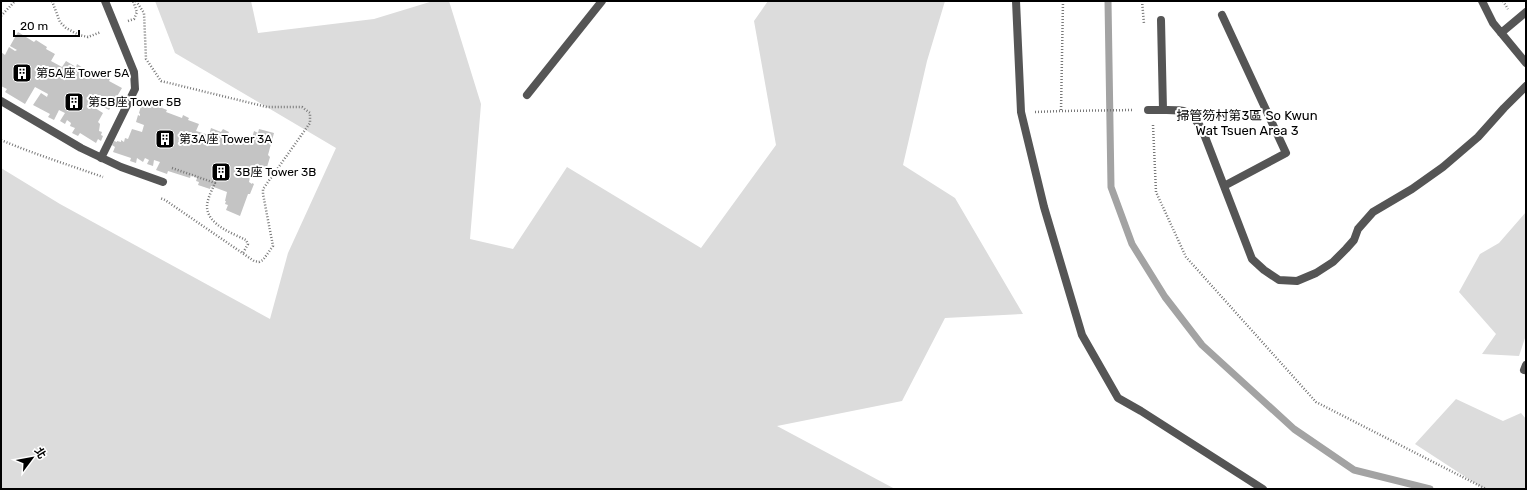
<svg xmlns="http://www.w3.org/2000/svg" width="1527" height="490" font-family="Rubik,'Noto Sans TC',sans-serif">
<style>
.green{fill:#dcdcdc}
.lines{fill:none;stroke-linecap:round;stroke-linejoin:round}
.stream{stroke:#a3a3a3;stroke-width:7}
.building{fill:#c4c4c4}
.path{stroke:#777;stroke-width:2.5;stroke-dasharray:1 2;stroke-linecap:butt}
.lane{stroke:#555;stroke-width:8}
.street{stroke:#555;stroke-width:8}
.labels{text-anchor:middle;stroke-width:4;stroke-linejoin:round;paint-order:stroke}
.poi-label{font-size:12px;fill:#000;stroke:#fff;text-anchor:start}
.neighbourhood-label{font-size:13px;fill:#000;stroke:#fff}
</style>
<rect width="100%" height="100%" fill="#fff"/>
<path class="green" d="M 155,1 L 251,1 L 258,33 L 374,19 L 433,1 L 449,1 L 481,104 L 470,239 L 513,249 L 567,167 L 701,248 L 776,145 L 754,21 L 768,1 L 945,1 L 927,61 L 903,165 L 955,198 L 1023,314 L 945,318 L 902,401 L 777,426 L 895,489 L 1,489 L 1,168 L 60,204 L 270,319 L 288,253 L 336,148 L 175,53 Z
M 1526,212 L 1526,335 L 1519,356 L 1482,354 L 1496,334 L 1459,292 L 1480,254 L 1499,243 Z
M 1456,399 L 1503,421 L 1521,413 L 1526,419 L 1526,489 L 1484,489 L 1415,444 Z"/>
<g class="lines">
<path class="stream" d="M 1108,1 L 1111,187 L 1132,244 L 1165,297 L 1202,345 L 1294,429 L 1354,470 L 1430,489"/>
</g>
<path class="building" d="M 18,32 L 34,42 L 36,40 L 47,47 L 46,49 L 55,54 L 51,61 L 62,67 L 66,61 L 76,67 L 77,64 L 83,68 L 82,70 L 96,79 L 97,76 L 101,79 L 105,75 L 110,79 L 109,81 L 122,88 L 109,110 L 98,104 L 95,108 L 103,113 L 98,122 L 100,124 L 99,131 L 102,132 L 101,135 L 103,136 L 101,141 L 98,139 L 96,143 L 80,133 L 78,136 L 72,133 L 75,128 L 70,126 L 71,123 L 67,120 L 65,124 L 60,121 L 65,113 L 59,110 L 54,120 L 48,117 L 50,114 L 33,105 L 41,93 L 47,97 L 48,94 L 35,87 L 25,104 L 5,92 L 7,89 L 1,86 L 1,52 L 5,55 L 9,47 L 15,51 L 17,50 L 10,46 Z
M 143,99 L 156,104 L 156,101 L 163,104 L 162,108 L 167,110 L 166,112 L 182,118 L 183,115 L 189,118 L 188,120 L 199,124 L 196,131 L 209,135 L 211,128 L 221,132 L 223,129 L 229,132 L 228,134 L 240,139 L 241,136 L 247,138 L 247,141 L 251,142 L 254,131 L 258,133 L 259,129 L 274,133 L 268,155 L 270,157 L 267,167 L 258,166 L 256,171 L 244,166 L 242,170 L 248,172 L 247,175 L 250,177 L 249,182 L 252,184 L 252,183 L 254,184 L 250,194 L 248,194 L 240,216 L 226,210 L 228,205 L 225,204 L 226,201 L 225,201 L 227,192 L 211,186 L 210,189 L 198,185 L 199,182 L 196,181 L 197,178 L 191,175 L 190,178 L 168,171 L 167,174 L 156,170 L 160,162 L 154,160 L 153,166 L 147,164 L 149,160 L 145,158 L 143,162 L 137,158 L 136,163 L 130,161 L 131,158 L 113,152 L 115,147 L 112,145 L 114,141 L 117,142 L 117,141 L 121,142 L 121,140 L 124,142 L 125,138 L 128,139 L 132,129 L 142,132 L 144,125 L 136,122 L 138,115 L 140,116 L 140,114 L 139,113 Z"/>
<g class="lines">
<path class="path" d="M 52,1 L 60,22 L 66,28 L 79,35 L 88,37 L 101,32
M 136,1 L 144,13 L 146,59 L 161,81 L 267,107 L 302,107 L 310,113 L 310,123 L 263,189 L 263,194 L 273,246 L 263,260 L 259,262 L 254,261 L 165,200 L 160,198
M 1063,1 L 1061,111 L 1134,110
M 1142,1 L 1144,24
M 1503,1 L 1508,9
M 1,16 L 15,1
M 128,21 L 134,19 L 137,12 L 133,1
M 1035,112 L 1061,111
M 1153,125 L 1156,192 L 1186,257 L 1316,402 L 1486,489
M 1,140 C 34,154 69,165 103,177
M 172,168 L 215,183 C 212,190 207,199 207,207 C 208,225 232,233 246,240 L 248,244 L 243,253"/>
<path class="lane" d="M 1,101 L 81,148 L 121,167 L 163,182
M 101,158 L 135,89 L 134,72 L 105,1"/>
<path class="street" d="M 1016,1 L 1021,112 L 1044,207 L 1082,335 L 1118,398 L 1141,411 L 1263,489
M 1482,1 L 1493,23 L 1526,63
M 1222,15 L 1286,153 L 1224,186
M 1161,20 L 1163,110 C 1186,110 1189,109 1202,129 L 1252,259 L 1264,270 L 1279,280 L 1297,281 L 1316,273 L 1333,262 L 1346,249 L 1354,240 L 1358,229 L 1373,212 L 1412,189 L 1443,167 L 1478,137 L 1504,108 L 1526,86
M 1501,33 L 1526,12
M 527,95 L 602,1
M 1148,110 L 1163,110
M 1524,370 L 1526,365"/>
</g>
<defs>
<g id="building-square" transform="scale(1)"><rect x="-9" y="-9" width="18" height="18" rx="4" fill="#000" stroke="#fff"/><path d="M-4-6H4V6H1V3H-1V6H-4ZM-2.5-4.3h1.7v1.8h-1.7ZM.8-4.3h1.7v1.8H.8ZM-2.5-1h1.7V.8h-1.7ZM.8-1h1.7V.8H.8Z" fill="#fff"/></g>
</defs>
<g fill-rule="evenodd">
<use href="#building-square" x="22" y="73"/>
<use href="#building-square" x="74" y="102"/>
<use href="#building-square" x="165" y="139"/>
<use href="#building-square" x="221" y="172"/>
</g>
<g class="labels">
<g class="poi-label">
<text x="36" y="77">第5A座 Tower 5A</text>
<text x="88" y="106">第5B座 Tower 5B</text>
<text x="179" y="143">第3A座 Tower 3A</text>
<text x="235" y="176">3B座 Tower 3B</text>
</g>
<g class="neighbourhood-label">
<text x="1247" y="120">掃管笏村第3區 So Kwun<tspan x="1247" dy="15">Wat Tsuen Area 3</tspan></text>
</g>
</g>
<rect width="1527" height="490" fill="none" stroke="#000000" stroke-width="4"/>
<g transform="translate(32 458) rotate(58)" stroke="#ffffff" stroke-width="3" paint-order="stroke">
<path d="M0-3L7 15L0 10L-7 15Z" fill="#000000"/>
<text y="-6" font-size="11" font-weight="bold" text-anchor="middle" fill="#000000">北</text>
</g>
<path d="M14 30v6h65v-6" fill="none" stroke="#000000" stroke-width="2"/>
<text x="20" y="30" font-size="12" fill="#000000" stroke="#ffffff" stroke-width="3" paint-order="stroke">20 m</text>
</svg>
